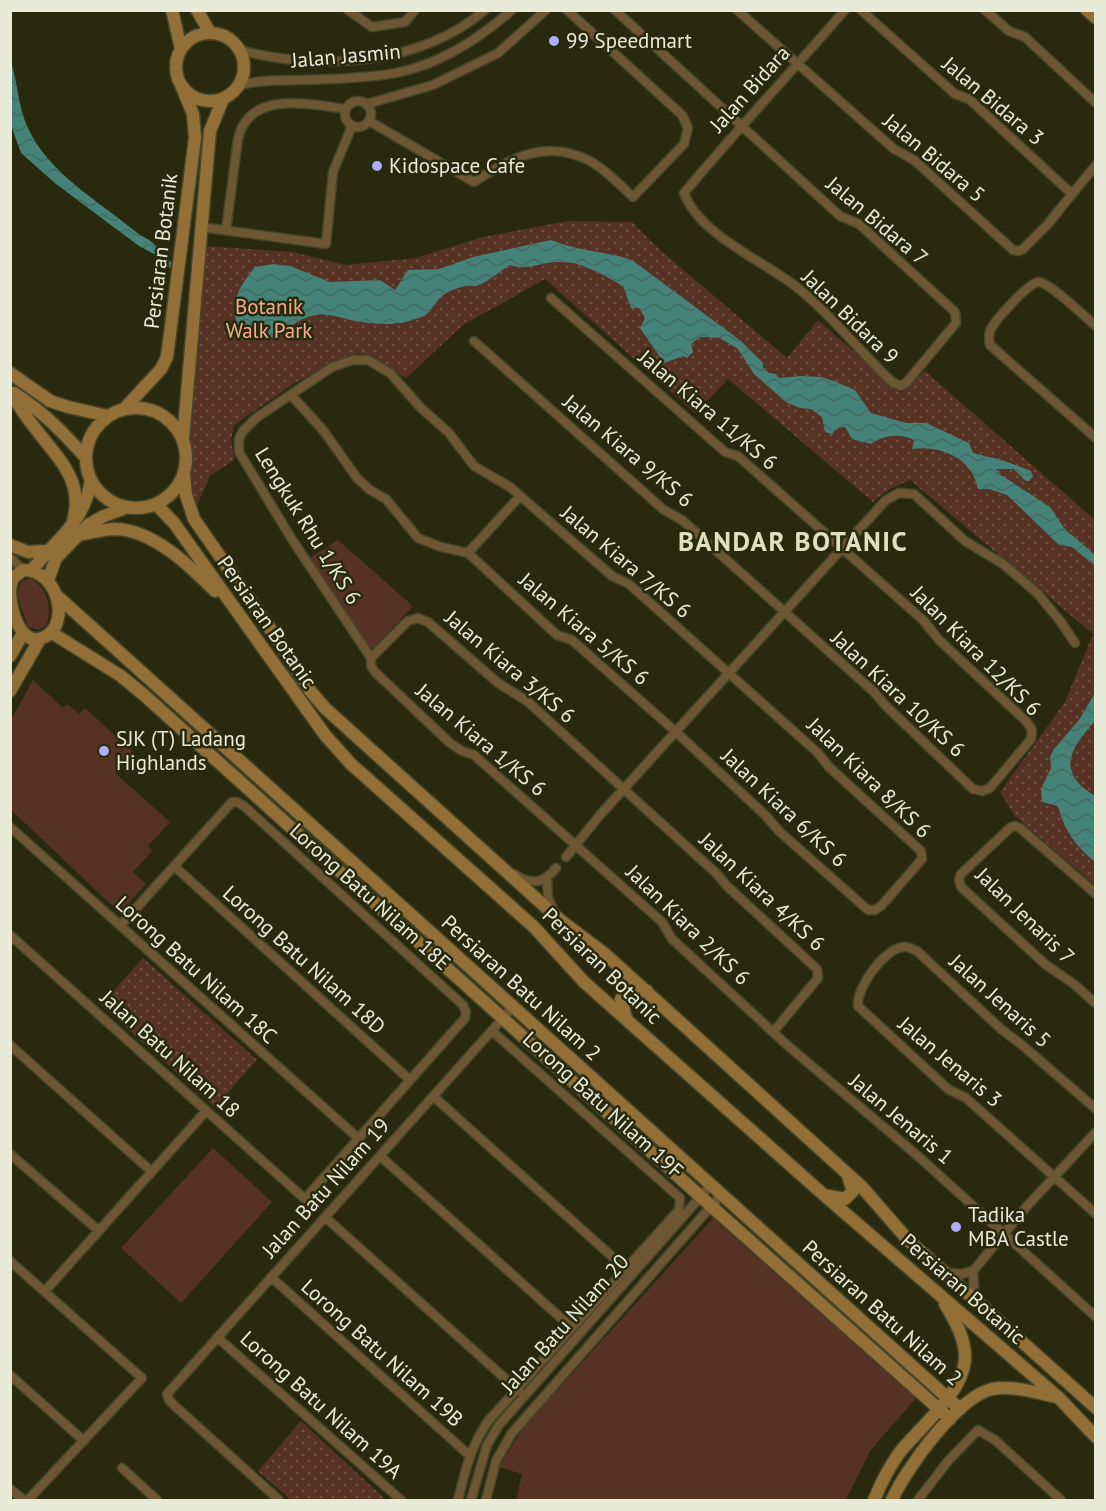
<svg xmlns="http://www.w3.org/2000/svg" width="1106" height="1511" font-family="'PT Sans',sans-serif">
<style>
.grass{fill:#563224}
.park{fill:url(#park-dots)}
.water{fill:url(#water-waves)}
.lines{fill:none;stroke-linecap:round;stroke-linejoin:round}
.street-casing{stroke:#44452a;stroke-width:11}
.secondary-casing{stroke:#44452a;stroke-width:15}
.street{stroke:#6c5634;stroke-width:8}
.secondary{stroke:#926f36;stroke-width:12}
.poi-dot{fill:#aeaefb;stroke:#292a0d;stroke-width:2}
.labels{text-anchor:middle;stroke-width:5;stroke-linejoin:round;paint-order:stroke}
.poi-label{font-size:21px;fill:#e9ebd9;stroke:#292a0d;text-anchor:start}
.street-label{font-size:21px;fill:#e9ebd9;stroke:#292a0d}
.park-label{font-size:21px;fill:#f6ac8e;stroke:#292a0d}
.district-label{font-size:27px;font-weight:bold;letter-spacing:1.5px;fill:#dfe2bf;stroke:#292a0d}
</style>
<defs>
<pattern id="park-dots" width="8" height="8" patternUnits="userSpaceOnUse" patternTransform="scale(1.5)"><rect width="8" height="8" fill="#563224"/><path d="M2 2h.1M6 6h.1" fill="none" stroke="#6e5043" stroke-width="1.8" stroke-linecap="round"/></pattern>
<pattern id="water-waves" width="16" height="10" patternUnits="userSpaceOnUse" patternTransform="scale(1.5)"><rect width="16" height="10" fill="#458378"/><path d="M0 5q4-4 8 0t8 0" fill="none" stroke="#456b62"/></pattern>
</defs>
<rect width="100%" height="100%" fill="#292a0d"/>
<path class="grass" d="M 338,540 L 413,606 L 374,648 L 366,647 L 310,558 Z
M 30,578 C 47,587 53,609 46,626 L 38,630 L 28,627 L 17,595 L 21,582 Z
M 33,680 L 63,708 L 67,704 L 79,714 L 85,708 L 133,752 L 115,773 L 170,822 L 148,846 L 152,851 L 133,872 L 146,884 L 120,913 L 11,810 L 11,720 Z
M 213,1148 L 272,1202 L 181,1303 L 121,1248 Z
M 713,1218 L 916,1398 L 870,1451 L 846,1500 L 516,1500 L 522,1474 L 499,1467 L 522,1429 Z"/>
<path class="park" d="M 568,221 L 632,222 L 660,250 L 787,358 L 818,320 L 901,393 L 925,371 L 1095,520 L 1095,885 L 1015,816 L 1000,792 L 1065,702 L 1093,634 L 910,480 L 888,490 L 873,502 L 728,379 L 695,413 L 545,279 L 463,325 L 406,378 L 360,353 L 296,382 L 234,425 L 231,439 L 234,460 L 210,476 L 195,510 L 186,474 L 204,246 L 292,252 L 346,265 L 416,258 L 483,237 Z
M 143,958 L 257,1060 L 215,1107 L 101,1005 Z
M 301,1421 L 386,1500 L 291,1500 L 258,1471 Z"/>
<path class="water" d="M 11,62 C 18,84 18,107 28,128 C 49,174 99,201 136,232 C 142,237 150,239 155,245 C 161,250 166,256 171,262 L 170,268 L 154,254 L 139,246 L 56,184 L 21,153 L 11,125 Z
M 551,240 C 577,251 605,251 632,260 L 741,341 L 763,363 L 763,368 L 769,373 L 776,374 L 779,378 L 801,376 L 821,377 L 834,381 L 855,390 L 871,413 L 906,423 L 926,423 L 969,443 L 973,453 L 1002,460 L 1031,471 L 1033,476 L 1029,481 L 1026,481 L 1013,469 L 996,469 L 1001,475 L 1050,507 L 1064,528 L 1095,555 L 1095,566 L 1072,547 L 1059,545 L 1007,495 L 989,489 L 978,489 C 972,458 941,445 912,449 L 914,440 C 900,433 884,435 871,444 L 852,439 L 845,427 L 837,428 L 832,434 L 825,432 L 822,417 L 811,409 L 800,408 L 786,402 L 754,374 L 738,349 L 720,338 L 700,337 L 691,344 L 693,352 L 687,358 L 683,356 L 664,363 L 640,328 L 645,318 L 639,308 L 631,308 L 623,286 C 605,276 583,262 561,262 C 542,261 529,271 510,265 C 500,271 489,281 479,285 C 476,287 470,285 466,286 C 459,287 446,292 441,297 C 433,305 431,314 419,318 C 398,326 377,325 356,321 C 342,319 331,313 316,315 C 292,317 269,353 247,335 C 240,329 237,325 235,316 C 232,296 244,281 255,267 L 274,264 L 290,266 L 330,282 L 380,280 L 395,290 L 408,270 L 439,269 L 473,257 Z
M 1095,693 L 1095,721 C 1070,749 1055,772 1095,796 L 1095,862 C 1075,845 1065,832 1058,806 L 1042,802 L 1041,789 L 1051,768 L 1050,757 L 1054,749 L 1079,720 Z"/>
<g class="lines">
<g class="street-casing">
<path id="street" d="M 348,10 L 372,27 L 405,22 L 415,10
M 615,10 L 840,216 L 859,224 L 955,312 L 956,323 L 906,383 L 901,386 L 892,382 C 859,351 830,313 794,285 C 761,260 699,234 684,193 C 736,131 792,71 845,10
M 737,10 L 894,149 L 914,160 L 1013,250 L 1019,251 L 1023,249 L 1048,224 L 1072,194 L 969,99 L 955,94 L 861,10
M 985,10 L 1009,31 L 1025,37 L 1096,103
M 239,50 C 320,71 419,66 485,10
M 239,85 C 269,78 300,81 331,79 C 353,78 378,77 400,72 C 442,63 480,38 512,10
M345 114a13 13 0 1 1 26 0a13 13 0 1 1-26 0Z
M 367,104 L 433,85 L 498,53 L 546,10
M 369,121 L 474,182 C 511,158 546,138 590,161 C 606,170 620,185 633,197 L 684,144 L 688,128 L 682,115 L 567,10
M 1072,194 L 1096,165
M 201,227 L 326,244 L 333,172 L 352,126
M 226,230 L 238,139 C 249,90 308,104 346,109
M 1096,326 C 1085,317 1050,283 1039,282 C 1030,281 994,321 990,331 C 989,336 989,341 990,345 L 1096,438
M 474,341 L 664,510 L 682,520 L 874,692 L 886,706 L 973,789 L 982,791 L 990,788 L 1031,739 L 1032,730 L 1027,722 L 939,640 L 924,621 L 738,456 L 725,452 L 551,298
M 291,395 L 323,430 L 357,478 L 370,490 L 386,499 L 418,538 L 441,547 L 468,553 L 557,635 L 572,640 L 676,732 L 765,815 L 780,832 L 868,910 L 875,910 L 882,905 L 922,859 L 921,851 L 829,767 L 818,753 L 629,584 L 612,576 L 510,487 L 474,466 L 449,433 L 420,407 L 390,373 L 368,360 L 353,360 L 332,367 L 256,418 L 243,431 L 239,439 L 239,452 L 293,541 L 371,658
M 468,553 L 520,496
M 10,557 L 23,570
M 371,658 L 371,666 L 375,672 L 450,743 L 462,751 L 474,755 L 662,922 L 672,939 L 787,1045 L 919,1157 L 1096,1317
M 371,658 L 408,621 L 418,618 L 428,622 L 498,683 L 527,701 L 717,874 L 727,886 L 817,969 L 818,978 L 774,1031
M 10,827 L 358,1138
M 566,857 L 600,815 L 886,500 L 899,493 L 914,494 L 965,541 L 1003,564 L 1037,593 L 1061,622 L 1075,643
M 174,866 L 410,1080
M 514,874 C 531,885 543,884 556,868
M 547,878 L 548,898 L 554,912
M 1096,894 L 1020,828 L 1015,826 L 1011,827 L 961,874 L 959,880 L 961,887 L 1046,965 L 1074,984 L 1096,1004
M 10,935 L 305,1199 L 465,1018 L 466,1012 L 463,1005 L 244,806 L 237,802 L 232,802 L 120,926
M 10,1045 L 151,1171
M 433,1096 L 626,1269
M 1096,1109 L 1022,1045 L 1001,1029 L 917,951 C 912,949 908,946 903,947 C 884,949 856,988 858,1006 L 948,1089 L 966,1098 L 1096,1214
M 10,1154 L 98,1230
M 380,1156 L 572,1328
M 325,1217 L 519,1391
M 10,1261 L 142,1378 L 28,1500
M 973,1271 L 975,1300
M 946,1273 L 961,1274 L 973,1271 L 1028,1205 L 1096,1132
M 271,1277 L 469,1455
M 45,1291 L 206,1111
M 217,1337 L 401,1500
M 10,1375 L 84,1441
M 122,1468 L 157,1500
M 10,1489 L 24,1500
M 279,1500 L 176,1407 L 169,1400 L 167,1394 L 513,1007
M 458,1500 C 465,1471 471,1445 489,1420 L 679,1210 L 680,1198 L 492,1031
M 471,1500 L 487,1445 L 499,1425 L 711,1185
M 486,1500 L 496,1461 L 512,1433 L 721,1195
M 918,1500 L 948,1461 L 978,1430 L 995,1440 L 1061,1500"/>
</g>
<g class="secondary-casing">
<path id="secondary" d="M 172,10 L 181,49
M 197,10 L 210,33
M 1087,10 L 1096,18
M176 67a34 34 0 1 1 68 0a34 34 0 1 1-68 0Z
M 10,373 L 50,401 L 68,407 L 108,416
M 10,393 C 19,405 26,417 35,428 C 60,461 87,483 71,528
M 14,393 C 44,413 62,431 86,458
M86 458a50 50 0 1 1 100 0a50 50 0 1 1-100 0Z
M 124,409 L 161,369 L 167,357 L 195,138 L 193,114 L 181,85
M 183,439 L 210,131 L 223,99
M 184,474 L 186,495 L 194,519 L 280,643 L 311,692 L 326,709 L 560,920 L 605,954 L 862,1187 L 908,1240 L 1096,1408
M 156,504 L 174,523 L 325,735 L 351,764 L 534,927 L 584,982 L 824,1195 L 1058,1397 L 1096,1437
M 78,535 C 91,533 103,529 116,529 C 153,530 190,566 215,591
M 10,545 L 28,552 L 46,551
M 23,570 C 60,569 73,631 39,639 C 17,644 4,593 13,579 C 15,576 20,573 23,570 Z
M 31,571 C 57,538 84,524 91,480
M 48,580 L 56,558 L 88,525 L 104,516 L 128,507
M 56,595 L 960,1409
M 52,633 L 121,676 L 144,695 L 711,1206 L 950,1419
M 10,656 L 23,633
M 10,691 L 40,639
M 626,1018 L 621,999 C 627,988 635,991 647,991
M 824,1195 L 845,1199 L 853,1191 L 848,1176
M 874,1500 C 881,1483 889,1467 900,1452 C 921,1426 962,1394 965,1360 C 966,1339 955,1321 945,1304
M 892,1500 C 906,1468 958,1397 992,1389 C 1013,1385 1037,1393 1057,1397"/>
</g>
<use href="#street" class="street"/>
<use href="#secondary" class="secondary"/>
</g>
<g class="poi-dot">
<circle cx="554" cy="41" r="6"/>
<circle cx="377" cy="166" r="6"/>
<circle cx="104" cy="751" r="6"/>
<circle cx="956" cy="1227" r="6"/>
</g>
<g class="labels">
<g class="poi-label">
<text x="566" y="48">99 Speedmart</text>
<text x="389" y="173">Kidospace Cafe</text>
<text x="116" y="746">SJK (T) Ladang<tspan x="116" dy="24">Highlands</tspan></text>
<text x="968" y="1222">Tadika<tspan x="968" dy="24">MBA Castle</tspan></text>
</g>
<g class="street-label">
<text transform="translate(346 56) rotate(-5)" y="7">Jalan Jasmin</text>
<text transform="translate(750 89) rotate(-48)" y="7">Jalan Bidara</text>
<text transform="translate(993 101) rotate(40)" y="7">Jalan Bidara 3</text>
<text transform="translate(934 158) rotate(40)" y="7">Jalan Bidara 5</text>
<text transform="translate(877 221) rotate(40)" y="7">Jalan Bidara 7</text>
<text transform="translate(161 251) rotate(-83)" y="7">Persiaran Botanik</text>
<text transform="translate(850 317) rotate(44)" y="7">Jalan Bidara 9</text>
<text transform="translate(708 410) rotate(40)" y="7">Jalan Kiara 11/KS 6</text>
<text transform="translate(628 451) rotate(40)" y="7">Jalan Kiara 9/KS 6</text>
<text transform="translate(308 526) rotate(58)" y="7">Lengkuk Rhu 1/KS 6</text>
<text transform="translate(626 562) rotate(40)" y="7">Jalan Kiara 7/KS 6</text>
<text transform="translate(267 622) rotate(55)" y="7">Persiaran Botanic</text>
<text transform="translate(584 629) rotate(40)" y="7">Jalan Kiara 5/KS 6</text>
<text transform="translate(976 651) rotate(45)" y="7">Jalan Kiara 12/KS 6</text>
<text transform="translate(510 667) rotate(40)" y="7">Jalan Kiara 3/KS 6</text>
<text transform="translate(898 694) rotate(43)" y="7">Jalan Kiara 10/KS 6</text>
<text transform="translate(481 740) rotate(40)" y="7">Jalan Kiara 1/KS 6</text>
<text transform="translate(869 778) rotate(44)" y="7">Jalan Kiara 8/KS 6</text>
<text transform="translate(784 808) rotate(43)" y="7">Jalan Kiara 6/KS 6</text>
<text transform="translate(762 892) rotate(43)" y="7">Jalan Kiara 4/KS 6</text>
<text transform="translate(370 897) rotate(42)" y="7">Lorong Batu Nilam 18E</text>
<text transform="translate(1025 916) rotate(44)" y="7">Jalan Jenaris 7</text>
<text transform="translate(688 925) rotate(44)" y="7">Jalan Kiara 2/KS 6</text>
<text transform="translate(304 960) rotate(42)" y="7">Lorong Batu Nilam 18D</text>
<text transform="translate(602 966) rotate(44)" y="7">Persiaran Botanic</text>
<text transform="translate(196 970) rotate(42)" y="7">Lorong Batu Nilam 18C</text>
<text transform="translate(521 988) rotate(42)" y="7">Persiaran Batu Nilam 2</text>
<text transform="translate(1000 1001) rotate(42)" y="7">Jalan Jenaris 5</text>
<text transform="translate(170 1054) rotate(42)" y="7">Jalan Batu Nilam 18</text>
<text transform="translate(950 1062) rotate(40)" y="7">Jalan Jenaris 3</text>
<text transform="translate(603 1105) rotate(42)" y="7">Lorong Batu Nilam 19F</text>
<text transform="translate(901 1119) rotate(40)" y="7">Jalan Jenaris 1</text>
<text transform="translate(326 1188) rotate(-48)" y="7">Jalan Batu Nilam 19</text>
<text transform="translate(963 1289) rotate(41)" y="7">Persiaran Botanic</text>
<text transform="translate(882 1313) rotate(42)" y="7">Persiaran Batu Nilam 2</text>
<text transform="translate(565 1324) rotate(-48)" y="7">Jalan Batu Nilam 20</text>
<text transform="translate(382 1353) rotate(42)" y="7">Lorong Batu Nilam 19B</text>
<text transform="translate(321 1405) rotate(42)" y="7">Lorong Batu Nilam 19A</text>
</g>
<g class="park-label">
<text x="269" y="314">Botanik<tspan x="269" dy="24">Walk Park</tspan></text>
</g>
<g class="district-label">
<text x="793" y="551">BANDAR BOTANIC</text>
</g>
</g>
<rect width="1106" height="1511" fill="none" stroke="#e9ebd9" stroke-width="24"/>
</svg>
